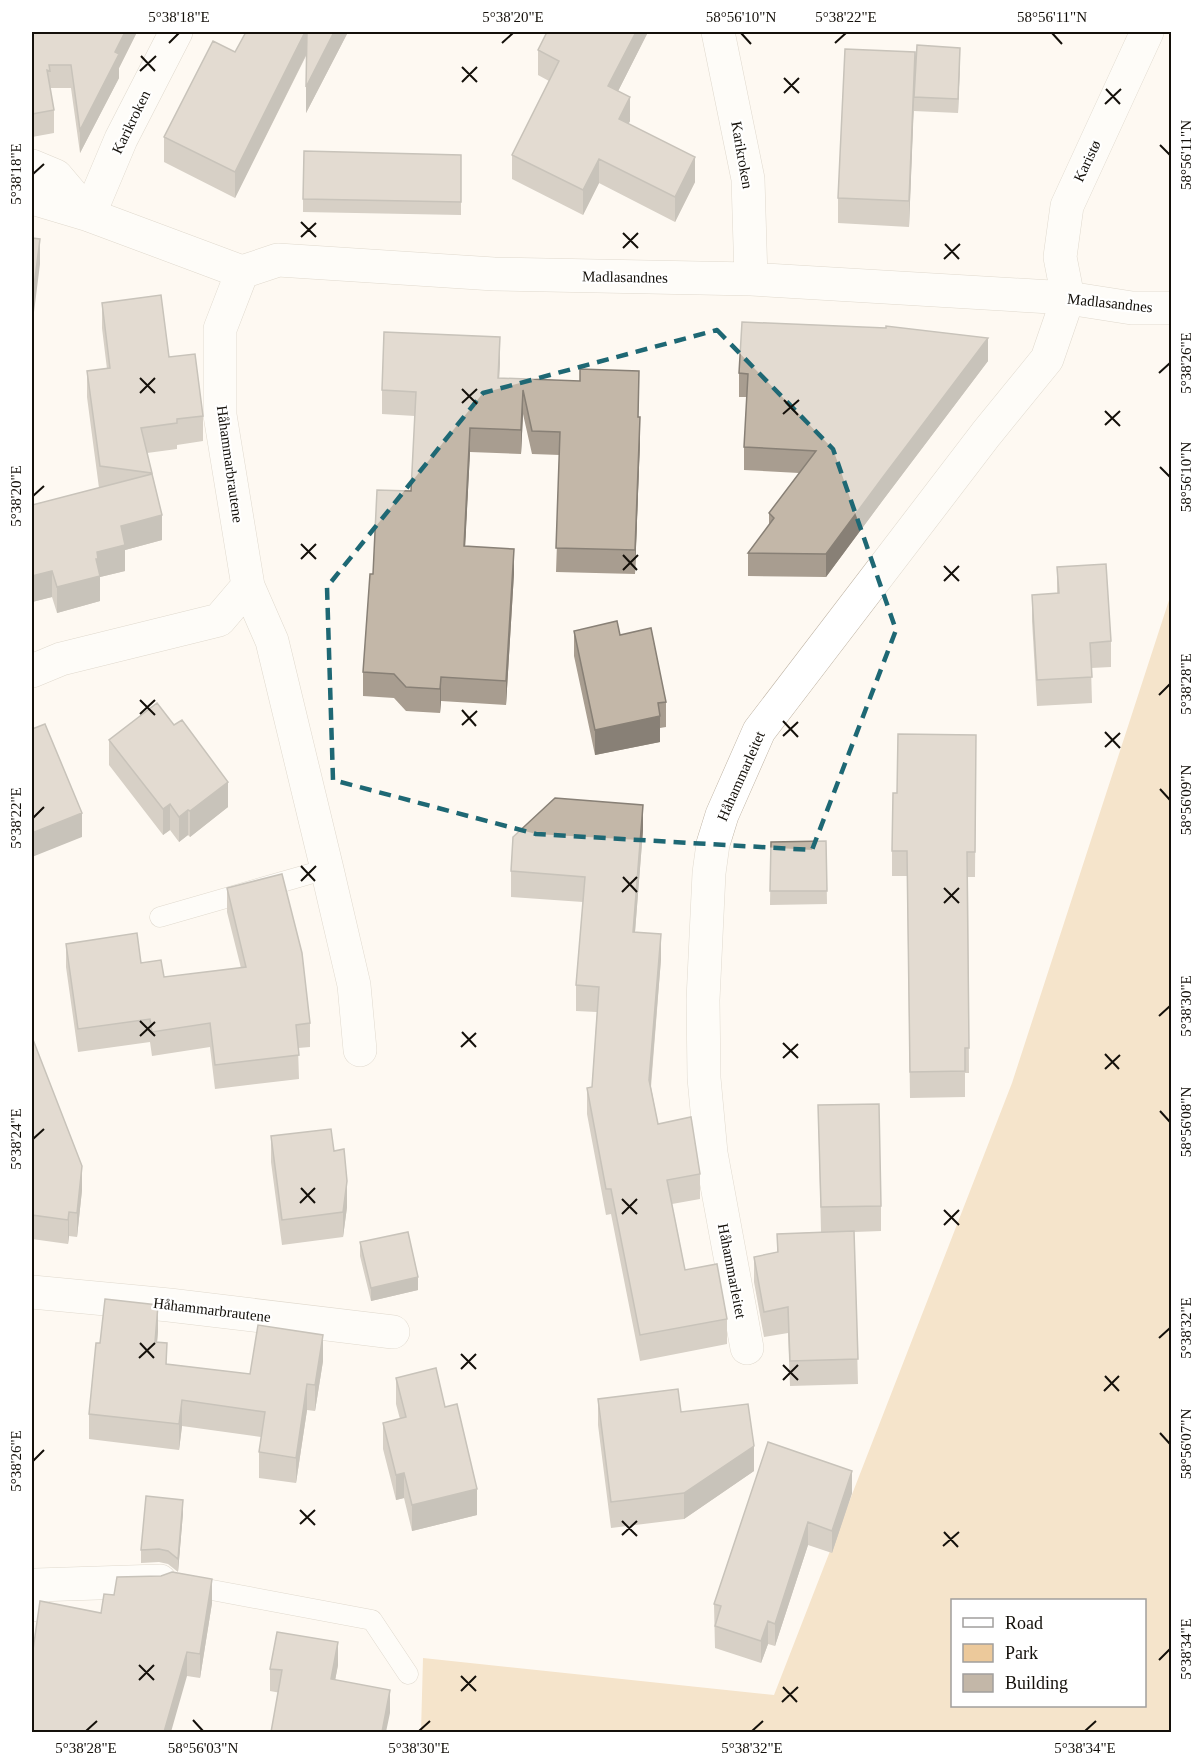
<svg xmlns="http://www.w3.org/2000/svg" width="1203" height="1764" font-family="Georgia,serif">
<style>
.green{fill:#ecc99b;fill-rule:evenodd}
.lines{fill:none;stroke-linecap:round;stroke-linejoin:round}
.lane-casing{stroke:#beb2a2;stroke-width:21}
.street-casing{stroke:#beb2a2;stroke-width:34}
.secondary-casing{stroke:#beb2a2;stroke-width:34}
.lane{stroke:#fff;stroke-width:20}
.street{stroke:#fff;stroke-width:33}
.secondary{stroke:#fff;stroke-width:33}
.wall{fill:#a89d90}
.shaded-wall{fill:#888076}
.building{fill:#c3b7a8;stroke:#888076;stroke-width:1.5}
.marked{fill:none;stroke:#1e6874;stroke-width:4.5;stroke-dasharray:12 8;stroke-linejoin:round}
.ticks{fill:none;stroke:#14100a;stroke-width:2}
.labels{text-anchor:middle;stroke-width:4.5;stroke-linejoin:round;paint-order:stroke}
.street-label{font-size:15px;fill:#14100a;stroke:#fff}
.neatline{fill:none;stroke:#14100a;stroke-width:2}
.ticks-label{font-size:15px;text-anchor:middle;fill:#14100a}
</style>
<rect width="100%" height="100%" fill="#fef9f2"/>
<path class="green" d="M 1171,594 L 1171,1732 L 421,1732 L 423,1658 L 774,1695 L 1012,1083 ZM 952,1600 L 1144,1600 L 1144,1706 L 952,1706 Z"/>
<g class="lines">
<g class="lane-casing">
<path id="lane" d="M 160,917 L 327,869
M 185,1585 L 372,1620 L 408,1674"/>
</g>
<g class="street-casing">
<path id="street" d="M 718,32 L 748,179 L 751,279
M 32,166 L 56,176 L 89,215 L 121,139 L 176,32
M 32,198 L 89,215 L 242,272 L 278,260 L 494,274 L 751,279 L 1068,298
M 242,272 L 220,329 L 220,415 L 248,586 L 272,641 L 327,869 L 354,985 L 360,1050
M 1068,298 L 1060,257 L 1067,206 L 1147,32
M 32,671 L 61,659 L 219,620 L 248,586
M 32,1292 L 169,1305 L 393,1332
M 747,1348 L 711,1153 L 704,1078 L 703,1000 L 709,873 L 713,844 L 722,815 L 759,731 L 986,434 L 1047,359 L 1068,298
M 32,1605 L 36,1585 L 160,1581"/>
</g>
<g class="secondary-casing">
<path id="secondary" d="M 1068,298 L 1132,308 L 1172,308"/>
</g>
<use href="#lane" class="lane"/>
<use href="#street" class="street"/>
<use href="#secondary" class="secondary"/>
</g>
<path class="wall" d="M 32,32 L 137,32 L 119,68 L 119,78 L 80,153 L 71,88 L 50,88 L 54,110 L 54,133 L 32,137 Z
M 348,32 L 306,113 L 307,54 L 235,198 L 164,162 L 164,137 L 235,52 Z
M 547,32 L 648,32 L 618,91 L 630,121 L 628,124 L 695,182 L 675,222 L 599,183 L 583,215 L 512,179 L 512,155 L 549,81 L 538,75 L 538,50 Z
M 960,61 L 958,113 L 914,111 L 914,98 L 909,227 L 838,223 L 838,198 L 915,78 Z
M 461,155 L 461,215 L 303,212 L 303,199 Z
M 102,303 L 169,357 L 203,416 L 203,441 L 177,445 L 177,449 L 147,453 L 162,515 L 162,540 L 125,550 L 125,571 L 100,577 L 100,601 L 57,613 L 52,597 L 32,602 L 32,505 L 99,488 L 87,397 L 87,371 L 107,369 L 102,328 Z
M 500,361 L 499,378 L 639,395 L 638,417 L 640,441 L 635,574 L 556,572 L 560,455 L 532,454 L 523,414 L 521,454 L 470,452 L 465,546 L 514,573 L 506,705 L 441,701 L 440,713 L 406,711 L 394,698 L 363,696 L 363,672 L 373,574 L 411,491 L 415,416 L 382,414 L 382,390 Z
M 988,361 L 883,500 L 826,577 L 748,576 L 748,553 L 769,525 L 769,513 L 799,473 L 744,470 L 744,447 L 747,397 L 739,397 L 739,373 Z
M 1057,567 L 1111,641 L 1111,667 L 1091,668 L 1092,703 L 1037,706 L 1032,621 L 1032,595 L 1057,594 Z
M 574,631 L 620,635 L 666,702 L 666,727 L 660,728 L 660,742 L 595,755 L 574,656 Z
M 976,735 L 975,877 L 968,877 L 969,1073 L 965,1073 L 965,1097 L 910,1098 L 907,876 L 892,876 L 892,851 L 897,793 Z
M 109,740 L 228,807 L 190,837 L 188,835 L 179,842 L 170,830 L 163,835 L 109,765 Z
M 643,830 L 635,932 L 661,959 L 651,1087 L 658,1124 L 700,1174 L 700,1199 L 672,1204 L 685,1270 L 727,1319 L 727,1344 L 640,1361 L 611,1214 L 606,1215 L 587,1114 L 587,1088 L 592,1087 L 597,1012 L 576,1011 L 576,985 L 583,902 L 511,897 L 511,871 Z
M 826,841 L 827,904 L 770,905 L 771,842 Z
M 227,888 L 310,1023 L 310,1047 L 298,1048 L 299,1079 L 215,1089 L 210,1047 L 152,1056 L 150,1042 L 78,1052 L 66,967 L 66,944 L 141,963 L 164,977 L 241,968 L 227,912 Z
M 32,1037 L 82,1190 L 77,1237 L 69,1236 L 68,1244 L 32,1239 Z
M 818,1105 L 881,1206 L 881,1231 L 854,1232 L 858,1384 L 790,1386 L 788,1333 L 764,1337 L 754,1282 L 754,1257 L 777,1252 L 777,1234 L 821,1232 Z
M 271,1136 L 334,1151 L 347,1207 L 343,1237 L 282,1245 L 271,1162 Z
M 360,1242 L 418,1290 L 371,1301 L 360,1256 Z
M 158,1331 L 157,1342 L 167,1364 L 250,1374 L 323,1361 L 315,1411 L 307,1410 L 296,1483 L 259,1478 L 259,1452 L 261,1437 L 182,1426 L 179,1450 L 89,1439 L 89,1414 L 100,1343 Z
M 396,1378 L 445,1407 L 477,1515 L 412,1531 L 404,1498 L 396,1500 L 383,1449 L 383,1423 L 400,1419 L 396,1404 Z
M 598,1399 L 681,1412 L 754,1471 L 684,1519 L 611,1528 L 598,1425 Z
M 768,1442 L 852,1493 L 832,1553 L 808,1545 L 775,1646 L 768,1644 L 761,1663 L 715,1648 L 714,1604 Z
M 183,1513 L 178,1572 L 168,1564 L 159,1562 L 141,1563 L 141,1550 Z
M 114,1595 L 212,1603 L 200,1678 L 187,1676 L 101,1613 Z
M 338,1665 L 335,1680 L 390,1713 L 270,1691 L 270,1669 Z"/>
<path class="shaded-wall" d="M 125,32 L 137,32 L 119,68 L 119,78 L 80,153 L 80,130 L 115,52 Z
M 305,32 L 307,32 L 307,53 L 235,198 L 235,172 Z
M 334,32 L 348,32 L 306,113 L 306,87 Z
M 636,32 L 648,32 L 608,111 L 608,86 Z
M 960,48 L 960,61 L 958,113 L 958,99 Z
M 915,52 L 915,78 L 909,227 L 909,201 Z
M 630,97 L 630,121 L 619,144 L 619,119 Z
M 695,157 L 695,182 L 675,222 L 675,197 Z
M 599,159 L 599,183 L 583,215 L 583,190 Z
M 40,239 L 40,264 L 32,328 L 32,302 Z
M 500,337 L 500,361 L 498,402 L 498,378 Z
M 988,338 L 988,361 L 883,500 L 826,577 L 826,554 L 883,477 Z
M 523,390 L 523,414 L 521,454 L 521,430 Z
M 640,417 L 640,441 L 635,574 L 635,550 Z
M 470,428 L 470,452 L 464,569 L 464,546 Z
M 162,515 L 162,540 L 125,550 L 125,571 L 100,577 L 100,601 L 57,613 L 57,587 L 96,559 L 97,552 L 121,526 Z
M 514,549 L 514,573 L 506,705 L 506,681 Z
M 52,571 L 52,597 L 32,602 L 32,576 Z
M 441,677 L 441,701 L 440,713 L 440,689 Z
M 660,716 L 660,742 L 595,755 L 595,730 Z
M 228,782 L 228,807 L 190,837 L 190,811 Z
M 170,804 L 170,830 L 163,835 L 163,809 Z
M 643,805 L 643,830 L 633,957 L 633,932 Z
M 188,810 L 188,835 L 179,842 L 179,817 Z
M 82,813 L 82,837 L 32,857 L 32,833 Z
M 661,934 L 661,959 L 649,1105 L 649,1080 Z
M 82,1166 L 82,1190 L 77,1237 L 77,1213 Z
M 347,1181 L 347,1207 L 343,1237 L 343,1212 Z
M 69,1212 L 69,1236 L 68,1244 L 68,1220 Z
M 418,1277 L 418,1290 L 371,1301 L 371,1288 Z
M 158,1305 L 158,1331 L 155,1367 L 155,1342 Z
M 323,1335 L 323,1361 L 315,1411 L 315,1385 Z
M 307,1384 L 307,1410 L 296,1483 L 296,1458 Z
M 182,1400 L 182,1426 L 179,1450 L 179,1424 Z
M 754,1446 L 754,1471 L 684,1519 L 684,1493 Z
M 852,1471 L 852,1493 L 832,1553 L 832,1531 Z
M 404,1473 L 404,1498 L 396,1500 L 396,1475 Z
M 477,1489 L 477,1515 L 412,1531 L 412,1505 Z
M 183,1500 L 183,1513 L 178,1572 L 178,1559 Z
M 808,1522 L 808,1545 L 775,1646 L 775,1624 Z
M 212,1579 L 212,1603 L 200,1678 L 200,1654 Z
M 768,1621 L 768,1644 L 761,1663 L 761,1641 Z
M 338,1642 L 338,1665 L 331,1702 L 331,1679 Z
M 187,1652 L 187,1676 L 171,1732 L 164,1732 Z
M 390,1690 L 390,1713 L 386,1732 L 382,1732 Z"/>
<path class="building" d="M 32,32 L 125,32 L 115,52 L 119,54 L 80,130 L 71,65 L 49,65 L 50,71 L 47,70 L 54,110 L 32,114 Z
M 246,32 L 305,32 L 235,172 L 164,137 L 213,41 L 235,52 Z
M 307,32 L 334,32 L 306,87 Z
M 547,32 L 636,32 L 608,86 L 630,97 L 619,119 L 695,157 L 675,197 L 599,159 L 583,190 L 512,155 L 559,61 L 538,50 Z
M 917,45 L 960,48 L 958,99 L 914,97 Z
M 845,49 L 915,52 L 909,201 L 838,198 Z
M 304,151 L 461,155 L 461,202 L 303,199 Z
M 32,238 L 40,239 L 32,302 Z
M 161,295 L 169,357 L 195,354 L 203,416 L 177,419 L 177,423 L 141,428 L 152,473 L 100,466 L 87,371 L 110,368 L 102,303 Z
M 742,322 L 886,328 L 886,326 L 988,338 L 883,477 L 826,554 L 748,553 L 774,518 L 769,513 L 816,451 L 744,447 L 748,374 L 739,373 Z
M 384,332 L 500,337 L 498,378 L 580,381 L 580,369 L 639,371 L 638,417 L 640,417 L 635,550 L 556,548 L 560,432 L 532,431 L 523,390 L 521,430 L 470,428 L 464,546 L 514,549 L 506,681 L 441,677 L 440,689 L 406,687 L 394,674 L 363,672 L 370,574 L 373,574 L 377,490 L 411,491 L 416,392 L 382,390 Z
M 152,474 L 162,515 L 121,526 L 125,545 L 97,552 L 98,559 L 96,559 L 100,576 L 57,587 L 52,571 L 32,576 L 32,505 Z
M 1106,564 L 1111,641 L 1090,643 L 1092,677 L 1037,680 L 1032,595 L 1059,593 L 1057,567 Z
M 617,621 L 620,635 L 651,628 L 666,702 L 658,703 L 660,716 L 595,730 L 574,631 Z
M 157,703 L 174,725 L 182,720 L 228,782 L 190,811 L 188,810 L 179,817 L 170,804 L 163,809 L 109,740 Z
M 45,724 L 82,813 L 32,833 L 32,729 Z
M 898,734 L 976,735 L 975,852 L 967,852 L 969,1048 L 965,1048 L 965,1071 L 910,1072 L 907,851 L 892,851 L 893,793 L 897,793 Z
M 555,798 L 643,805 L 633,932 L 661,934 L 649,1080 L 658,1124 L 691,1117 L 700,1174 L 667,1180 L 685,1270 L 717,1264 L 727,1319 L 640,1335 L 611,1189 L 606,1189 L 587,1088 L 592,1087 L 599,987 L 576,985 L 585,877 L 511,871 L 513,837 Z
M 826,841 L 827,891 L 770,891 L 771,842 Z
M 282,874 L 302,953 L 310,1023 L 296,1025 L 299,1055 L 215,1065 L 210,1023 L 152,1032 L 150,1019 L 78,1029 L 66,944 L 137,933 L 141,963 L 161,960 L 164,977 L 246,967 L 227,888 Z
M 32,1037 L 82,1166 L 77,1213 L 69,1212 L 68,1220 L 32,1215 Z
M 879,1104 L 881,1206 L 821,1207 L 818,1105 Z
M 331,1129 L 334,1151 L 344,1149 L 347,1181 L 343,1212 L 282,1220 L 271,1136 Z
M 854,1231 L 858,1359 L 790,1361 L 788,1307 L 764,1312 L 754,1257 L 778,1252 L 777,1234 Z
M 408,1232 L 418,1277 L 371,1288 L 360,1242 Z
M 105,1299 L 158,1305 L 155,1342 L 167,1343 L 166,1364 L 250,1374 L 258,1325 L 323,1335 L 315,1385 L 307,1384 L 296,1458 L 259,1452 L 265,1412 L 182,1400 L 179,1424 L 89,1414 L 96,1343 L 100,1343 Z
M 436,1368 L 445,1407 L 457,1404 L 477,1489 L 412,1505 L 404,1473 L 396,1475 L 383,1423 L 406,1417 L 396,1378 Z
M 678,1389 L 681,1412 L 748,1404 L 754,1446 L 684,1493 L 611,1502 L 598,1399 Z
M 768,1442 L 852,1471 L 832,1531 L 808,1522 L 775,1624 L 768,1621 L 761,1641 L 715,1626 L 721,1606 L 714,1604 Z
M 146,1496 L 183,1500 L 178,1559 L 168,1551 L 159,1549 L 141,1550 Z
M 172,1572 L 212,1579 L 200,1654 L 187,1652 L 164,1732 L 32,1732 L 32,1657 L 40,1601 L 101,1613 L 104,1594 L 114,1595 L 117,1577 L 161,1576 Z
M 277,1632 L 338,1642 L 331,1679 L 390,1690 L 382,1732 L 271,1732 L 282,1670 L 270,1669 Z"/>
<path d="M0 0H1203V1764H0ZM 717,330 L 833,449 L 896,630 L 812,850 L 536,834 L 333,780 L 327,587 L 483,393 Z" fill="#fef9f2" fill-opacity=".55" fill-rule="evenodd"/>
<path class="marked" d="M 717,330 L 833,449 L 896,630 L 812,850 L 536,834 L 333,780 L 327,587 L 483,393 Z"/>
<path class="ticks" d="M 741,33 L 751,44M 1052,33 L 1062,44M 169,43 L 179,33M 502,43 L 513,33M 835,43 L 846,33M 141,56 L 155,71M 462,67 L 477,82M 140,71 L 156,56M 784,78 L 799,93M 462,82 L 477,67M 1106,89 L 1120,104M 784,93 L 799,78M 1105,104 L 1121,89M 1160,145 L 1170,155M 33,174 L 44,164M 301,222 L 316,237M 623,233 L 638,248M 301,237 L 316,223M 945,244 L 959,259M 623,248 L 638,233M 944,259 L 960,244M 1159,373 L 1170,363M 140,378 L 155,393M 462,389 L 477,404M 140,393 L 155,378M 784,400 L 798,415M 462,403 L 477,389M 1105,411 L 1120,426M 783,414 L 799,400M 1105,425 L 1120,411M 1160,467 L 1170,477M 33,496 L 44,486M 301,544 L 316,559M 623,555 L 637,570M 301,559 L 316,544M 944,566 L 959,581M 623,570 L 638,555M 944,581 L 959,566M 1159,695 L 1170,684M 140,700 L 155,715M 462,710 L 476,726M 140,714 L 155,700M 783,721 L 798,737M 462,725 L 477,711M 1105,732 L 1120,748M 783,736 L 798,722M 1105,747 L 1120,733M 1160,789 L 1170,800M 33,818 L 44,807M 301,866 L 315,881M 623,877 L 637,892M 301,881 L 316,866M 944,888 L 959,903M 622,892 L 637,877M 944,903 L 959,888M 1159,1016 L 1170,1006M 140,1021 L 155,1036M 462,1032 L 476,1047M 140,1036 L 155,1022M 783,1043 L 798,1058M 461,1047 L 476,1033M 1105,1054 L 1119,1069M 783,1058 L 798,1044M 1105,1069 L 1120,1055M 1160,1111 L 1170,1122M 33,1139 L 44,1129M 301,1188 L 315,1203M 622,1199 L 637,1214M 300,1203 L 315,1188M 944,1210 L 959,1225M 622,1214 L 637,1199M 944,1225 L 959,1210M 1159,1338 L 1170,1328M 140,1343 L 154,1358M 461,1354 L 476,1369M 139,1358 L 155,1343M 783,1365 L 798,1380M 461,1369 L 476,1354M 1105,1376 L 1119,1391M 783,1380 L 798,1365M 1104,1391 L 1119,1376M 1160,1433 L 1170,1444M 33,1461 L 44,1450M 300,1510 L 315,1525M 622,1521 L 637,1536M 300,1524 L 315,1510M 944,1532 L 958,1547M 622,1535 L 637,1521M 943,1546 L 959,1532M 1159,1660 L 1170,1649M 139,1665 L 154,1680M 461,1676 L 476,1691M 139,1680 L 154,1665M 783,1687 L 797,1702M 461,1691 L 476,1676M 782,1702 L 798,1687M 193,1720 L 203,1731M 86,1731 L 97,1721M 419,1731 L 430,1721M 752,1731 L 763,1721M 1085,1731 L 1096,1721"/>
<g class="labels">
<g class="street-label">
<text transform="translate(131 122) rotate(-64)" y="5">Karikroken</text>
<text transform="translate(742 155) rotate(80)" y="5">Karikroken</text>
<text transform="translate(1087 161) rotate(-65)" y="5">Karistø</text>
<text transform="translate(625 277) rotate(1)" y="5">Madlasandnes</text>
<text transform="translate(1110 303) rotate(6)" y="5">Madlasandnes</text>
<text transform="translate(230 464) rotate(82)" y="5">Håhammarbrautene</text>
<text transform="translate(741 776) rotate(-66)" y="5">Håhammarleitet</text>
<text transform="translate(732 1271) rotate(79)" y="5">Håhammarleitet</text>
<text transform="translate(212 1310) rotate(7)" y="5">Håhammarbrautene</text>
</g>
</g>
<rect width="1203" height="1764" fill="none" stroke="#ffffff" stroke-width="66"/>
<rect x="951" y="1599" width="195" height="108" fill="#ffffff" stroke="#a19f9d" stroke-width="1.5"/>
<rect x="963" y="1618" width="30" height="9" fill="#ffffff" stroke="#a19f9d" stroke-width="1.5"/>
<text x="1005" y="1629" font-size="18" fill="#14100a">Road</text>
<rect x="963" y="1644" width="30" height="18" fill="#ecc99b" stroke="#a19f9d" stroke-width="1.5"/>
<text x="1005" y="1659" font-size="18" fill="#14100a">Park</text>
<rect x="963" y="1674" width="30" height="18" fill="#c3b7a8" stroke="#a19f9d" stroke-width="1.5"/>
<text x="1005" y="1689" font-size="18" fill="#14100a">Building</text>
<rect x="33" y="33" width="1137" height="1698" class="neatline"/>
<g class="ticks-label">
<text x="179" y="22">5°38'18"E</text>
<text x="513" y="22">5°38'20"E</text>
<text x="741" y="22">58°56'10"N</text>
<text x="846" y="22">5°38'22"E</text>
<text x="1052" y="22">58°56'11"N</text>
<text transform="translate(1186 155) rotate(-90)" y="5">58°56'11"N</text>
<text transform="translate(16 174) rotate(-90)" y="5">5°38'18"E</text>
<text transform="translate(1186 363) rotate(-90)" y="5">5°38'26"E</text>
<text transform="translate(1186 477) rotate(-90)" y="5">58°56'10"N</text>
<text transform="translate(16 496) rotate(-90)" y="5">5°38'20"E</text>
<text transform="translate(1186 684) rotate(-90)" y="5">5°38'28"E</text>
<text transform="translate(1186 800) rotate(-90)" y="5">58°56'09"N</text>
<text transform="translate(16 818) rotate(-90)" y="5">5°38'22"E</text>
<text transform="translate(1186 1006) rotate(-90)" y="5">5°38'30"E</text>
<text transform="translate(1186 1122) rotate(-90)" y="5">58°56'08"N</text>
<text transform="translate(16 1139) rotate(-90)" y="5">5°38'24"E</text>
<text transform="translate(1186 1328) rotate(-90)" y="5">5°38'32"E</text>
<text transform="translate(1186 1444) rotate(-90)" y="5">58°56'07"N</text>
<text transform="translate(16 1461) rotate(-90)" y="5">5°38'26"E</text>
<text transform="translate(1186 1649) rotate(-90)" y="5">5°38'34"E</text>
<text x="86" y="1753">5°38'28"E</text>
<text x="203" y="1753">58°56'03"N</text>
<text x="419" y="1753">5°38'30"E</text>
<text x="752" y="1753">5°38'32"E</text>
<text x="1085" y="1753">5°38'34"E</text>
</g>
</svg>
